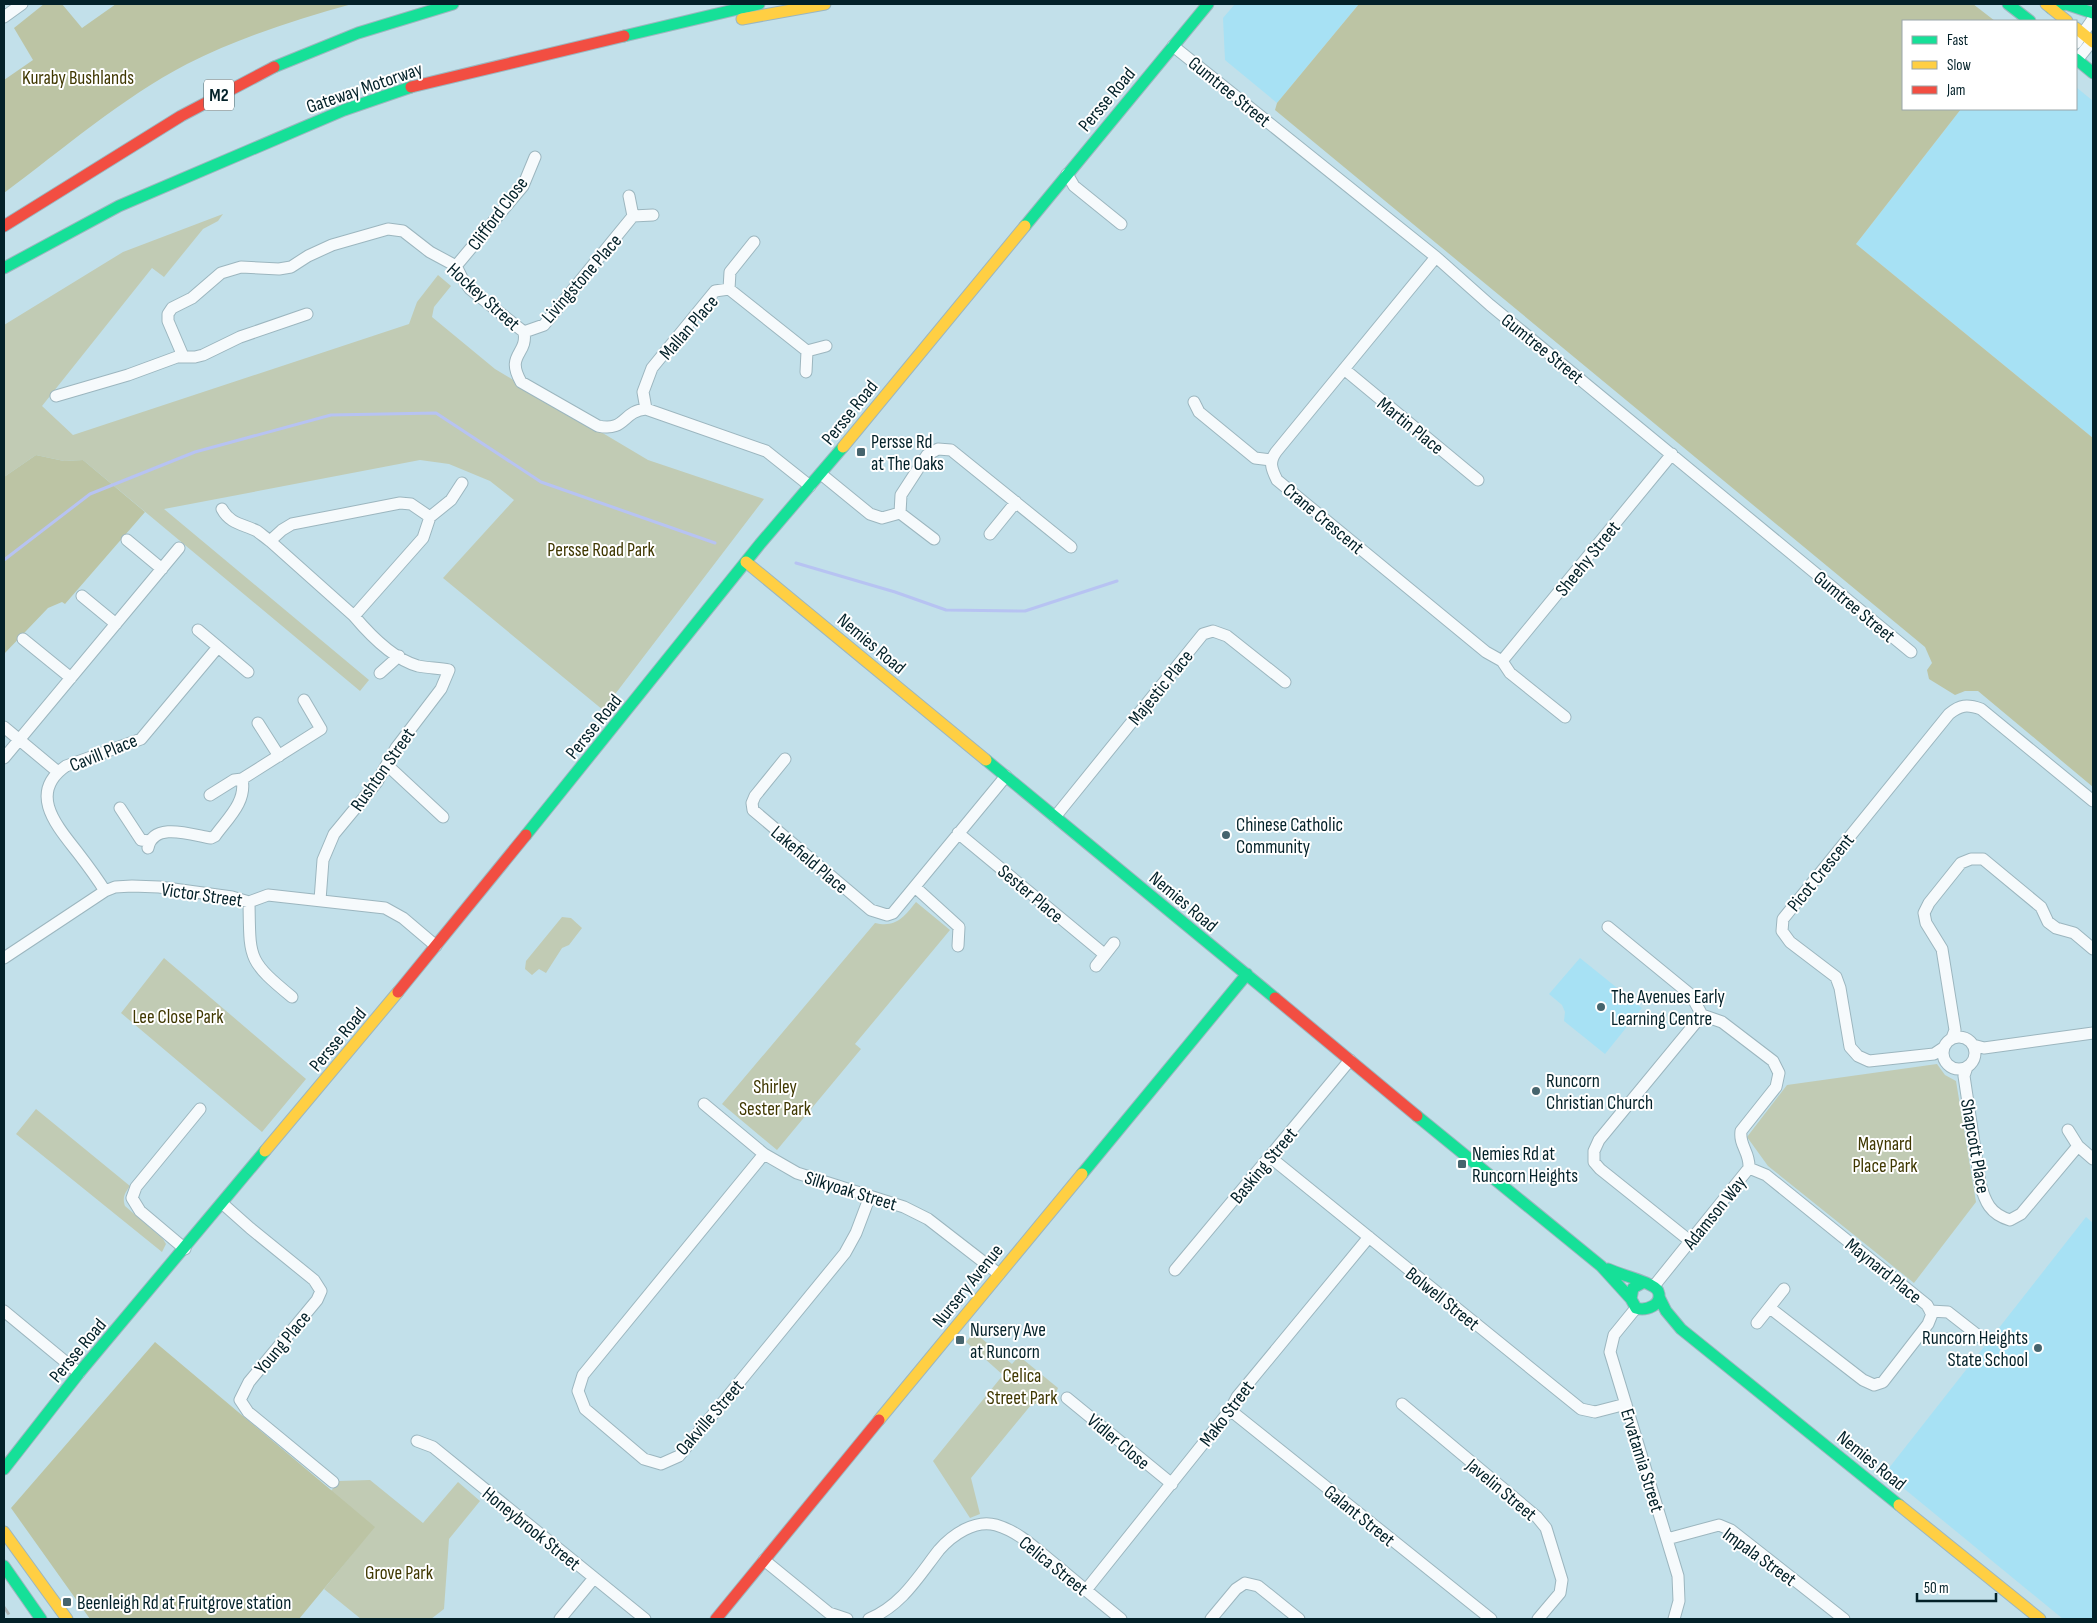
<svg xmlns="http://www.w3.org/2000/svg" width="2097" height="1623" font-family="'Sofia Sans Condensed',sans-serif">
<style>
.built{fill:#a7e1f4}
.green{fill:#c1cbb4}
.forest{fill:#bcc4a4}
.lines{fill:none;stroke-linecap:round;stroke-linejoin:round}
.stream{stroke:#b7c3f2;stroke-width:3}
.street-casing{stroke:#9cb6bf;stroke-width:13}
.fast-casing{stroke:#9cb6bf;stroke-width:13}
.slow-casing{stroke:#9cb6bf;stroke-width:13}
.jam-casing{stroke:#9cb6bf;stroke-width:13}
.street{stroke:#f6fafc;stroke-width:11}
.fast{stroke:#16e098;stroke-width:11}
.slow{stroke:#ffcf43;stroke-width:11}
.jam{stroke:#f24e42;stroke-width:11}
.rail{stroke:#b0b8ba;stroke-width:3;stroke-dasharray:9 9;stroke-linecap:butt}
.poi-dot{fill:#46646d;stroke:#fff;stroke-width:2}
.labels{text-anchor:middle;stroke-width:4;stroke-linejoin:round;paint-order:stroke}
.shield{fill:#fff;stroke:#4f6469;stroke-width:1}
.shield-label{font-size:18px;font-weight:bold;fill:#032129}
.park-label{font-size:19px;fill:#3f3700;stroke:#fff}
.street-label{font-size:19px;fill:#032129;stroke:#fff}
.poi-label{font-size:19px;fill:#032129;stroke:#fff;text-anchor:start}
</style>
<rect width="100%" height="100%" fill="#c2e0ea"/>
<path class="built" d="M 1235,4 L 1359,4 L 1277,103 L 1225,60 L 1223,18 Z
M 2076,87 L 2093,101 L 2093,438 L 1856,244 L 1961,109 L 2076,109 Z
M 1580,958 L 1642,1008 L 1605,1054 L 1564,1021 L 1565,1012 L 1562,1005 L 1549,994 Z
M 2086,1217 L 2093,1223 L 2093,1619 L 2063,1619 L 1885,1473 Z"/>
<path class="green" d="M 223,214 L 218,221 L 203,229 L 164,277 L 152,268 L 42,406 L 73,435 L 409,324 L 417,302 L 438,275 L 451,286 L 434,307 L 432,317 L 495,369 L 648,460 L 764,499 L 603,710 L 443,578 L 514,500 L 490,481 L 449,464 L 420,460 L 164,509 L 369,680 L 360,691 L 83,460 L 64,461 L 36,455 L 4,477 L 4,325 L 123,252 Z
M 916,902 L 950,930 L 855,1044 L 861,1049 L 777,1150 L 722,1104 L 875,923 C 896,928 904,917 916,902 Z
M 562,917 L 571,918 L 582,928 L 569,945 L 562,948 L 546,973 L 539,969 L 532,975 L 525,969 L 526,961 Z
M 164,958 L 306,1079 L 262,1132 L 121,1013 Z
M 1937,1064 L 1945,1075 L 1956,1081 L 1976,1202 L 1914,1283 L 1768,1166 L 1747,1137 L 1787,1085 Z
M 36,1109 L 130,1186 C 125,1193 122,1197 125,1206 L 163,1239 L 166,1244 L 162,1252 L 16,1134 Z
M 974,1332 L 1012,1364 L 1019,1356 L 1058,1388 L 1053,1400 L 1031,1405 L 971,1478 L 980,1514 L 970,1518 L 933,1461 L 1003,1375 L 966,1342 Z
M 370,1480 L 423,1523 L 458,1482 L 480,1501 L 449,1539 L 444,1609 L 431,1619 L 361,1619 L 324,1589 L 374,1527 L 331,1491 L 339,1481 Z"/>
<path class="forest" d="M 44,4 L 62,4 L 82,28 L 116,4 L 352,4 C 295,20 240,37 187,64 C 123,97 62,150 4,193 L 4,80 L 33,60 L 14,28 Z
M 1359,4 L 1973,4 L 1995,21 L 1903,21 L 1903,109 L 1961,109 L 1856,244 L 2093,438 L 2093,787 L 1978,691 L 1965,691 L 1955,695 L 1929,679 L 1927,670 L 1932,663 L 1925,647 L 1275,110 L 1277,103 Z
M 36,455 L 64,461 L 83,460 L 145,512 L 65,604 L 62,602 L 48,608 L 4,654 L 4,477 Z
M 155,1342 L 375,1527 L 299,1619 L 90,1619 L 11,1508 Z"/>
<g class="lines">
<path class="stream" d="M 4,560 L 90,494 L 195,452 L 331,415 L 436,413 L 541,482 L 715,543
M 796,563 L 895,592 L 946,610 L 1025,611 L 1117,581"/>
<g class="street-casing">
<path id="street" d="M 4,17 L 22,4
M 2076,43 L 2093,19
M 1173,46 L 1436,257 L 1490,305 L 1911,652
M 2077,60 L 2093,40
M 1067,174 L 1074,186 L 1121,224
M 629,196 L 633,216 L 653,215
M 1436,257 L 1276,452 C 1269,462 1271,468 1277,480 L 1486,652 L 1502,661 L 1510,673 L 1565,717
M 456,266 L 523,186 L 535,157
M 729,289 L 730,272 L 754,242
M 524,332 L 544,325 L 633,216
M 183,356 L 168,321 L 168,314 L 172,308 L 192,298 L 221,273 L 241,267 L 279,269 L 291,267 L 308,256 L 332,245 L 388,229 L 403,231 L 430,252 L 456,266 L 462,278 L 470,289 L 524,332 C 528,355 505,354 521,382 L 598,426 C 626,432 622,411 646,409 L 766,451 L 810,486
M 1344,369 L 1478,480
M 806,372 L 807,351 L 826,346
M 56,396 L 128,375 L 177,357 L 195,357 L 203,355 L 240,337 L 307,314
M 1194,402 L 1199,412 L 1255,458 L 1271,460
M 646,409 L 643,392 L 652,368 L 715,291 L 729,289 L 807,351
M 821,474 L 870,514 L 882,518 L 900,513
M 222,509 C 230,524 243,524 257,531 C 261,534 266,538 270,541
M 430,517 L 423,538 L 354,616 L 270,541 L 282,530 L 292,524 L 400,503 L 411,504 L 430,517 L 451,500 L 462,483
M 990,534 L 1016,502
M 934,539 L 900,513 L 901,495 L 927,455 L 938,449 L 951,450 L 1071,547
M 127,540 L 162,569
M 82,596 L 116,624
M 198,630 L 248,672
M 23,639 L 71,678
M 1502,661 L 1672,454
M 380,673 L 399,656
M 258,723 L 279,756
M 4,727 L 58,772
M 4,758 L 179,548
M 785,759 L 755,796 L 752,803 L 753,810 L 871,910 L 887,915 L 893,913 L 1006,776
M 387,765 L 443,817
M 210,795 L 234,780 L 242,779
M 120,808 L 141,840 L 149,841
M 1055,817 L 1203,634 L 1213,631 L 1227,636 L 1285,682
M 958,833 L 1104,954
M 148,848 C 153,821 192,835 211,838 L 215,836 C 227,819 247,802 242,779 L 321,729 L 304,700
M 915,887 L 959,927 L 958,946
M 105,891 C 97,878 88,866 78,853 C 57,826 27,793 66,766 L 141,739 L 218,647
M 320,900 L 323,860 L 334,834 L 377,782 L 396,748 L 441,689 L 449,670 C 439,668 428,668 418,666 C 393,659 370,635 354,616
M 249,902 C 250,959 247,960 292,997
M 1608,927 L 1691,995 L 1702,1015 L 1722,1022 L 1773,1061 L 1779,1073 L 1776,1087 L 1741,1131 C 1739,1146 1750,1152 1749,1168 L 1654,1286
M 4,958 L 105,891 L 115,887 L 132,886 L 159,887 L 232,897 L 249,902 L 268,895 L 385,908 L 403,918 L 436,946
M 1096,966 L 1114,943
M1943 1053a16 16 0 1 1 32 0a16 16 0 1 1-32 0Z
M 1952,1038 L 1955,1030 L 1942,949 L 1926,923 L 1924,913 L 1929,903 L 1961,863 L 1971,859 L 1983,859 L 2041,907 L 2048,922 L 2056,928 L 2074,933 L 2093,949
M 1973,1045 L 1984,1048 L 2093,1033
M 1943,1048 L 1934,1054 L 1869,1061 L 1858,1056 L 1850,1047 L 1840,988 L 1836,977 L 1790,942 L 1782,931 L 1783,919 L 1949,714 C 1960,705 1967,704 1981,709 L 2093,801
M 1967,1067 L 1964,1076 L 1980,1183 C 1985,1202 1990,1214 2010,1220 L 2021,1214 L 2078,1146
M 704,1104 L 764,1154 L 797,1173 L 904,1207 L 928,1219 L 999,1274
M 2068,1130 L 2078,1146 L 2093,1159
M 764,1154 L 583,1375 L 578,1391 L 585,1409 L 591,1414 L 644,1459 L 661,1464 L 679,1456 L 845,1253 L 856,1233 L 870,1196
M 1270,1157 L 1581,1409 L 1595,1412 L 1626,1404
M 1749,1168 L 1766,1175 L 1927,1305 L 1932,1314 L 1928,1324 L 1883,1382 L 1874,1385 L 1863,1380 L 1770,1308
M 223,1204 L 250,1228 L 314,1280 L 321,1291 L 317,1300 L 249,1382 L 240,1400 L 248,1412 L 333,1482
M 1690,1241 L 1600,1169 L 1594,1162 L 1594,1151 L 1599,1140 L 1702,1015
M 185,1249 L 140,1211 L 132,1198 L 136,1187 L 200,1109
M 1175,1270 L 1350,1060
M 1636,1308 L 1614,1335 L 1610,1352 L 1678,1576 L 1679,1601 L 1674,1619
M 4,1311 L 79,1373
M 1930,1311 L 1948,1312 L 1980,1337
M 1757,1323 L 1784,1289
M 1067,1398 L 1172,1484
M 1402,1404 L 1537,1517 L 1546,1528 L 1562,1580 L 1560,1593 L 1538,1619
M 1230,1410 L 1491,1619
M 417,1441 L 433,1447 L 645,1619
M 1667,1539 L 1719,1525 L 1731,1530 L 1844,1619
M 764,1560 L 829,1613 L 847,1619
M 1086,1590 L 1230,1410 L 1237,1397 L 1369,1237
M 560,1619 L 594,1578
M 869,1619 C 902,1605 918,1577 939,1550 C 952,1535 975,1519 996,1525 C 1020,1532 1037,1550 1056,1565 C 1077,1583 1099,1601 1121,1619
M 1211,1619 L 1236,1589 L 1245,1583 L 1258,1586 L 1299,1619"/>
</g>
<g class="fast-casing">
<path id="fast" d="M 2008,4 L 2030,21
M 2051,8 L 2066,4 L 2093,13
M 624,36 L 759,4
M 2076,59 L 2093,73
M 274,67 L 358,33 L 453,4
M 1025,226 L 1208,4
M 4,268 L 119,206 L 344,110 L 411,87
M 986,760 L 1275,998
M 526,835 L 760,544 L 843,447
M 1417,1116 L 1601,1266 L 1631,1299
M 1082,1174 L 1247,974
M 1608,1269 C 1620,1275 1653,1282 1658,1291 C 1664,1305 1646,1311 1636,1308 L 1631,1299 L 1633,1288 L 1644,1282
M 1659,1297 L 1666,1311 L 1681,1329 L 1899,1505
M 4,1469 L 79,1373 L 265,1151
M 4,1566 L 41,1619"/>
</g>
<g class="slow-casing">
<path id="slow" d="M 2046,4 L 2067,21
M 742,19 L 825,4
M 2076,28 L 2093,42
M 843,447 L 1025,226
M 746,562 L 986,760
M 265,1151 L 398,992
M 879,1420 L 1082,1174
M 1899,1505 L 2040,1619
M 4,1532 L 67,1619"/>
</g>
<g class="jam-casing">
<path id="jam" d="M 411,87 L 624,36
M 4,226 L 181,116 L 274,67
M 398,992 L 526,835
M 1275,998 L 1417,1116
M 716,1619 L 879,1420"/>
</g>
<use href="#street" class="street"/>
<use href="#fast" class="fast"/>
<use href="#slow" class="slow"/>
<use href="#jam" class="jam"/>
<path class="rail" d="M 4,1607 L 12,1619"/>
</g>
<g class="poi-dot">
<rect x="856" y="447" width="10" height="10" rx="2.5"/>
<circle cx="1226" cy="835" r="5"/>
<circle cx="1601" cy="1007" r="5"/>
<circle cx="1536" cy="1091" r="5"/>
<rect x="1457" y="1159" width="10" height="10" rx="2.5"/>
<rect x="955" y="1335" width="10" height="10" rx="2.5"/>
<circle cx="2038" cy="1348" r="5"/>
<rect x="62" y="1597" width="10" height="10" rx="2.5"/>
</g>
<g class="labels">
<rect class="shield" x="204" y="79.5" width="30" height="31" rx="4"/>
<g class="shield-label">
<text x="219" y="101">M2</text>
</g>
<g class="park-label">
<text x="78" y="84">Kuraby Bushlands</text>
<text x="601" y="556">Persse Road Park</text>
<text x="178" y="1023">Lee Close Park</text>
<text x="775" y="1093">Shirley<tspan x="775" dy="22">Sester Park</tspan></text>
<text x="1885" y="1150">Maynard<tspan x="1885" dy="22">Place Park</tspan></text>
<text x="1022" y="1382">Celica<tspan x="1022" dy="22">Street Park</tspan></text>
<text x="399" y="1579">Grove Park</text>
</g>
<g class="street-label">
<text transform="translate(364 87) rotate(-19)" y="7">Gateway Motorway</text>
<text transform="translate(1230 91) rotate(39)" y="7">Gumtree Street</text>
<text transform="translate(1106 99) rotate(-50)" y="7">Persse Road</text>
<text transform="translate(497 213) rotate(-53)" y="7">Clifford Close</text>
<text transform="translate(581 278) rotate(-49)" y="7">Livingstone Place</text>
<text transform="translate(484 296) rotate(42)" y="7">Hockey Street</text>
<text transform="translate(688 327) rotate(-49)" y="7">Mallan Place</text>
<text transform="translate(1543 348) rotate(39)" y="7">Gumtree Street</text>
<text transform="translate(849 412) rotate(-51)" y="7">Persse Road</text>
<text transform="translate(1411 425) rotate(39)" y="7">Martin Place</text>
<text transform="translate(1324 518) rotate(40)" y="7">Crane Crescent</text>
<text transform="translate(1587 558) rotate(-51)" y="7">Sheehy Street</text>
<text transform="translate(1855 606) rotate(40)" y="7">Gumtree Street</text>
<text transform="translate(872 643) rotate(40)" y="7">Nemies Road</text>
<text transform="translate(1160 687) rotate(-51)" y="7">Majestic Place</text>
<text transform="translate(593 726) rotate(-51)" y="7">Persse Road</text>
<text transform="translate(103 752) rotate(-22)" y="7">Cavill Place</text>
<text transform="translate(382 769) rotate(-55)" y="7">Rushton Street</text>
<text transform="translate(810 859) rotate(40)" y="7">Lakefield Place</text>
<text transform="translate(1820 872) rotate(-51)" y="7">Picot Crescent</text>
<text transform="translate(1031 893) rotate(40)" y="7">Sester Place</text>
<text transform="translate(202 894) rotate(8)" y="7">Victor Street</text>
<text transform="translate(1184 901) rotate(40)" y="7">Nemies Road</text>
<text transform="translate(337 1039) rotate(-50)" y="7">Persse Road</text>
<text transform="translate(1976 1146) rotate(80)" y="7">Shapcott Place</text>
<text transform="translate(1263 1165) rotate(-50)" y="7">Basking Street</text>
<text transform="translate(851 1190) rotate(17)" y="7">Silkyoak Street</text>
<text transform="translate(1714 1212) rotate(-51)" y="7">Adamson Way</text>
<text transform="translate(1884 1270) rotate(39)" y="7">Maynard Place</text>
<text transform="translate(967 1285) rotate(-51)" y="7">Nursery Avenue</text>
<text transform="translate(1443 1298) rotate(39)" y="7">Bolwell Street</text>
<text transform="translate(282 1342) rotate(-50)" y="7">Young Place</text>
<text transform="translate(77 1350) rotate(-50)" y="7">Persse Road</text>
<text transform="translate(1226 1413) rotate(-53)" y="7">Mako Street</text>
<text transform="translate(709 1417) rotate(-49)" y="7">Oakville Street</text>
<text transform="translate(1119 1441) rotate(40)" y="7">Vidler Close</text>
<text transform="translate(1643 1460) rotate(73)" y="7">Ervatamia Street</text>
<text transform="translate(1872 1460) rotate(39)" y="7">Nemies Road</text>
<text transform="translate(1502 1489) rotate(40)" y="7">Javelin Street</text>
<text transform="translate(1360 1515) rotate(39)" y="7">Galant Street</text>
<text transform="translate(532 1528) rotate(39)" y="7">Honeybrook Street</text>
<text transform="translate(1760 1556) rotate(36)" y="7">Impala Street</text>
<text transform="translate(1054 1565) rotate(39)" y="7">Celica Street</text>
</g>
<g class="poi-label">
<text x="871" y="448">Persse Rd<tspan x="871" dy="22">at The Oaks</tspan></text>
<text x="1236" y="831">Chinese Catholic<tspan x="1236" dy="22">Community</tspan></text>
<text x="1611" y="1003">The Avenues Early<tspan x="1611" dy="22">Learning Centre</tspan></text>
<text x="1546" y="1087">Runcorn<tspan x="1546" dy="22">Christian Church</tspan></text>
<text x="1472" y="1160">Nemies Rd at<tspan x="1472" dy="22">Runcorn Heights</tspan></text>
<text x="970" y="1336">Nursery Ave<tspan x="970" dy="22">at Runcorn</tspan></text>
<text x="2028" y="1344" text-anchor="end">Runcorn Heights<tspan x="2028" dy="22">State School</tspan></text>
<text x="77" y="1609">Beenleigh Rd at Fruitgrove station</text>
</g>
</g>
<rect width="2097" height="1623" fill="none" stroke="#032129" stroke-width="10"/>
<rect x="1902" y="20" width="175" height="90" fill="#ffffff" stroke="#9aa6a9"/>
<rect x="1912" y="36" width="25" height="8" fill="#16e098" stroke="#9aa6a9"/>
<text x="1947" y="45" font-size="15" fill="#032129">Fast</text>
<rect x="1912" y="61" width="25" height="8" fill="#ffcf43" stroke="#9aa6a9"/>
<text x="1947" y="70" font-size="15" fill="#032129">Slow</text>
<rect x="1912" y="86" width="25" height="8" fill="#f24e42" stroke="#9aa6a9"/>
<text x="1947" y="95" font-size="15" fill="#032129">Jam</text>
<path d="M1917 1593v8h79v-8" fill="none" stroke="#032129" stroke-width="2.5"/>
<text x="1924" y="1593" font-size="15" fill="#032129" stroke="#ffffff" stroke-width="4" paint-order="stroke">50 m</text>
</svg>
